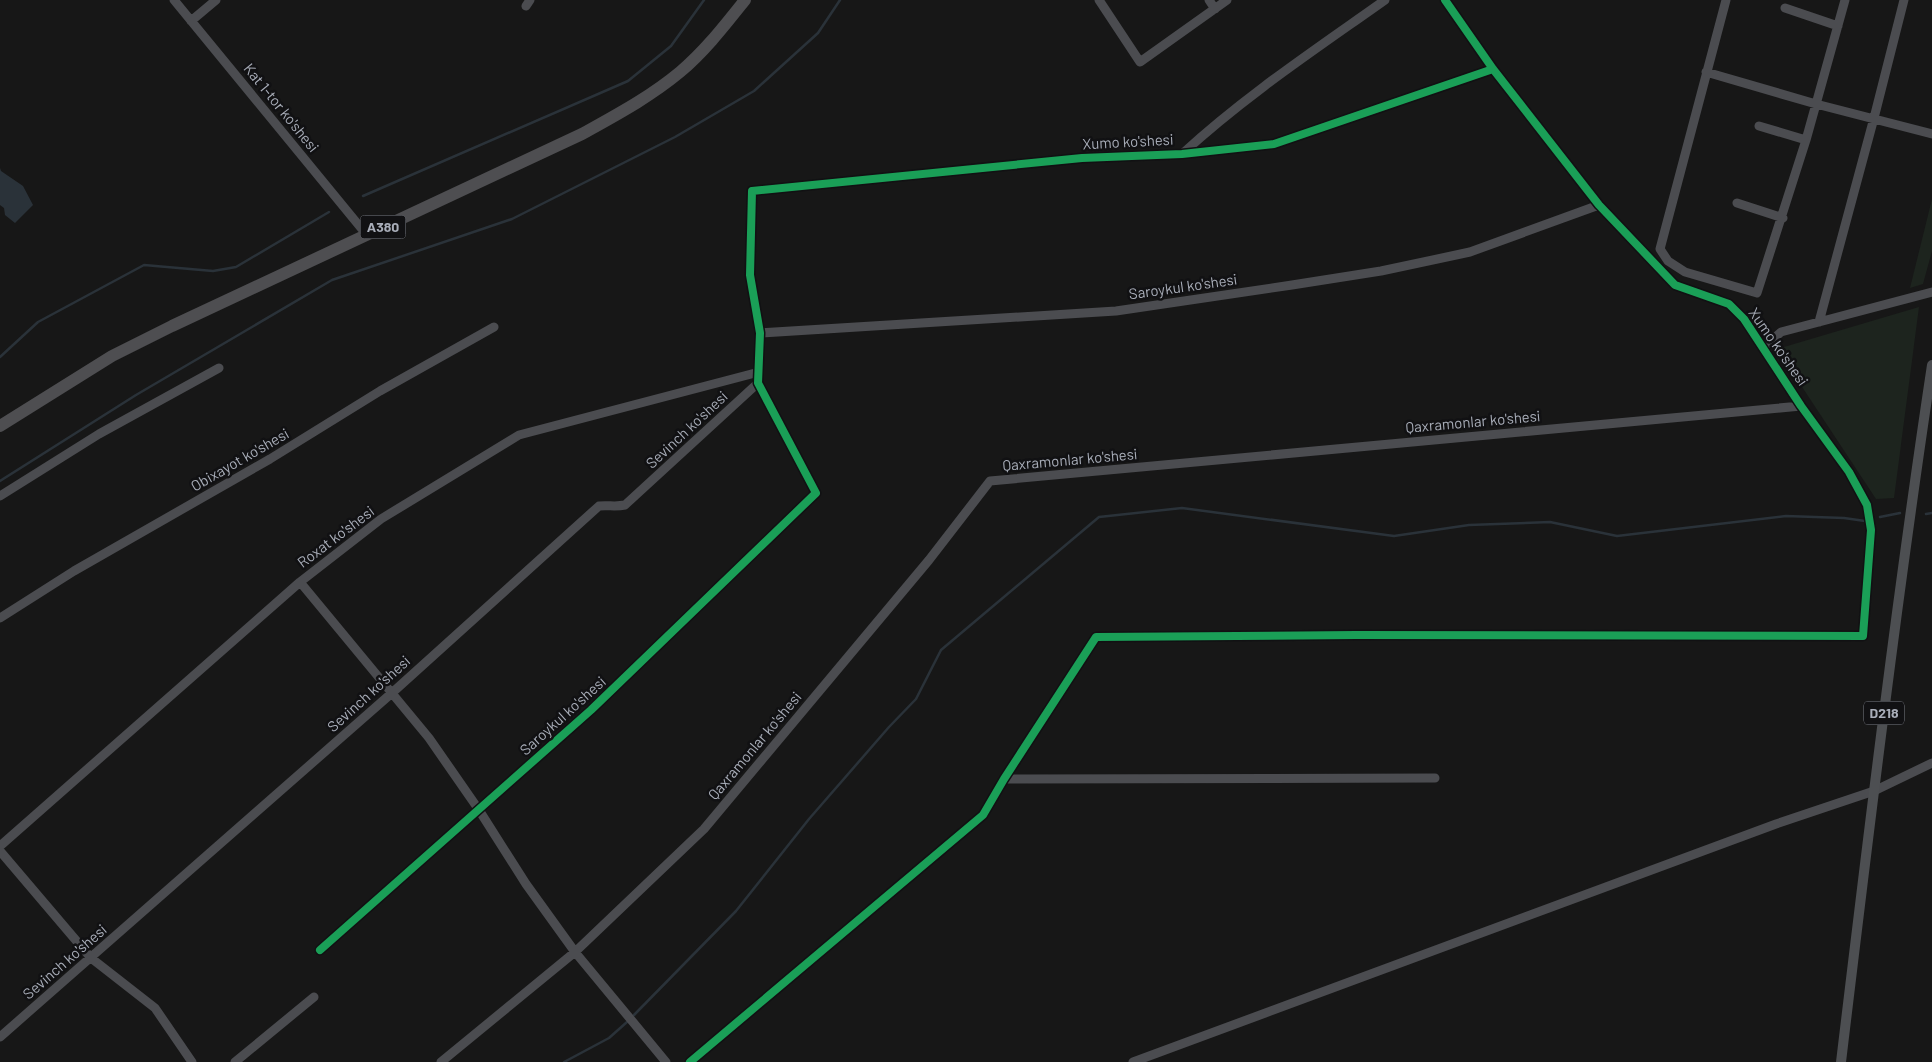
<svg xmlns="http://www.w3.org/2000/svg" width="1932" height="1062" font-family="Barlow,sans-serif">
<style>
.green{fill:#1d241e}
.water{fill:#2a3239}
.lines{fill:none;stroke-linecap:round;stroke-linejoin:round}
.stream{stroke:#2a3239;stroke-width:2.5}
.minor{stroke:#4b4c50;stroke-width:9}
.major{stroke:#4d4f52;stroke-width:10}
.highway{stroke:#4e4e51;stroke-width:12}
.cycleway-casing{stroke:#111113;stroke-width:11}
.cycleway{stroke:#1a9f57;stroke-width:8}
.labels{text-anchor:middle;stroke-width:5;stroke-linejoin:round;paint-order:stroke}
.shield{fill:#111113;stroke:#7b7e86;stroke-width:1}
.shield-label{font-size:14px;font-weight:bold;fill:#a8adb8}
.street-label{font-size:15px;fill:#a8adb8;stroke:#111113}
</style>
<rect width="100%" height="100%" fill="#171717"/>
<path class="green" d="M 1932,199 L 1932,251 L 1923,284 L 1910,288 Z
M 1919,307 L 1894,498 L 1876,499 L 1777,349 Z"/>
<path class="water" d="M 0,168 L 1,171 L 23,186 L 33,205 L 15,223 L 5,215 L 4,208 L 0,205 Z"/>
<g class="lines">
<path class="stream" d="M 363,196 L 628,81 L 671,46 L 704,0
M 0,357 L 38,322 L 144,265 L 213,271 L 236,267 L 329,212
M 0,481 L 136,395 L 332,280 L 512,219 L 675,137 L 754,91 L 818,33 L 840,0
M 1926,514 L 1932,513
M 1880,517 L 1900,513
M 634,1015 L 736,911 L 809,819 L 889,727 L 916,699 L 941,650 L 1099,517 L 1182,508 L 1394,536 L 1469,525 L 1550,522 L 1617,536 L 1786,516 L 1844,518 L 1865,521
M 564,1062 L 609,1038 L 627,1022"/>
<path class="minor" d="M 174,0 L 366,234
M 1099,0 L 1140,62 L 1227,0
M 1209,0 L 1215,9
M 1726,0 L 1660,249 L 1668,261 L 1685,272 L 1757,293 L 1806,140 L 1845,0
M 526,6 L 530,0
M 1785,8 L 1838,26
M 191,21 L 216,0
M 1706,72 L 1816,104 L 1932,134
M 1759,126 L 1806,140
M 1182,154 C 1245,96 1316,49 1385,0
M 1737,203 L 1783,218
M 1819,322 L 1874,118 L 1904,0
M 760,333 L 1116,311 L 1292,285 L 1381,271 L 1470,252 L 1599,205
M 1764,347 L 1781,332 L 1932,292
M 0,496 L 99,434 L 219,368
M 300,582 L 429,738 L 479,810 L 526,884 L 575,952 L 666,1062
M 0,618 L 74,571 L 270,459 L 380,391 L 494,327
M 1004,779 L 1435,778
M 0,846 L 300,582 L 381,519 L 519,435 L 759,372
M 0,851 L 91,958 L 155,1008 L 192,1062
M 320,950 L 591,710 L 816,493 L 758,383 L 760,333 L 750,275 L 752,191 L 1082,158 L 1182,154 L 1274,144 L 1493,69
M 0,1037 L 393,692 L 599,506 C 608,505 616,507 625,505 L 758,383
M 235,1062 L 314,997
M 441,1062 L 575,952 L 704,829 L 929,560 L 990,481 L 1801,406
M 690,1062 L 983,815 L 1004,779 L 1096,637 L 1356,635 L 1863,636 L 1871,530 L 1867,505 L 1849,472 L 1801,406 L 1744,319 L 1729,304 L 1675,285 L 1599,205 L 1493,69 L 1445,0
M 1133,1062 L 1776,824 L 1874,791 L 1932,763"/>
<path class="major" d="M 1841,1062 C 1869,829 1897,597 1932,365"/>
<path class="highway" d="M 0,426 L 112,356 L 172,326 L 582,134 C 616,115 650,97 680,72 C 705,51 725,25 745,0"/>
<g class="cycleway-casing">
<path id="cycleway" d="M 320,950 L 591,710 L 816,493 L 758,383 L 760,333 L 750,275 L 752,191 L 1082,158 L 1182,154 L 1274,144 L 1493,69
M 690,1062 L 983,815 L 1004,779 L 1096,637 L 1356,635 L 1863,636 L 1871,530 L 1867,505 L 1849,472 L 1801,406 L 1744,319 L 1729,304 L 1675,285 L 1599,205 L 1493,69 L 1445,0"/>
</g>
<use href="#cycleway" class="cycleway"/>
</g>
<g class="labels">
<g class="shield">
<rect x="360.5" y="215.5" width="45" height="23" rx="4"/>
<rect x="1864" y="701.5" width="40" height="23" rx="4"/>
</g>
<g class="shield-label">
<text x="383" y="232">A380</text>
<text x="1884" y="718">D218</text>
</g>
<g class="street-label">
<text transform="translate(281 108) rotate(51)" y="5">Kat 1-tor ko'shesi</text>
<text transform="translate(1128 142) rotate(-3)" y="5">Xumo ko'shesi</text>
<text transform="translate(1183 287) rotate(-8)" y="5">Saroykul ko'shesi</text>
<text transform="translate(1778 347) rotate(55)" y="5">Xumo ko'shesi</text>
<text transform="translate(1473 422) rotate(-5)" y="5">Qaxramonlar ko'shesi</text>
<text transform="translate(687 430) rotate(-43)" y="5">Sevinch ko'shesi</text>
<text transform="translate(240 460) rotate(-30)" y="5">Obixayot ko'shesi</text>
<text transform="translate(1070 460) rotate(-5)" y="5">Qaxramonlar ko'shesi</text>
<text transform="translate(336 537) rotate(-37)" y="5">Roxat ko'shesi</text>
<text transform="translate(369 694) rotate(-42)" y="5">Sevinch ko'shesi</text>
<text transform="translate(563 716) rotate(-42)" y="5">Saroykul ko'shesi</text>
<text transform="translate(755 746) rotate(-50)" y="5">Qaxramonlar ko'shesi</text>
<text transform="translate(65 962) rotate(-41)" y="5">Sevinch ko'shesi</text>
</g>
</g>
</svg>
